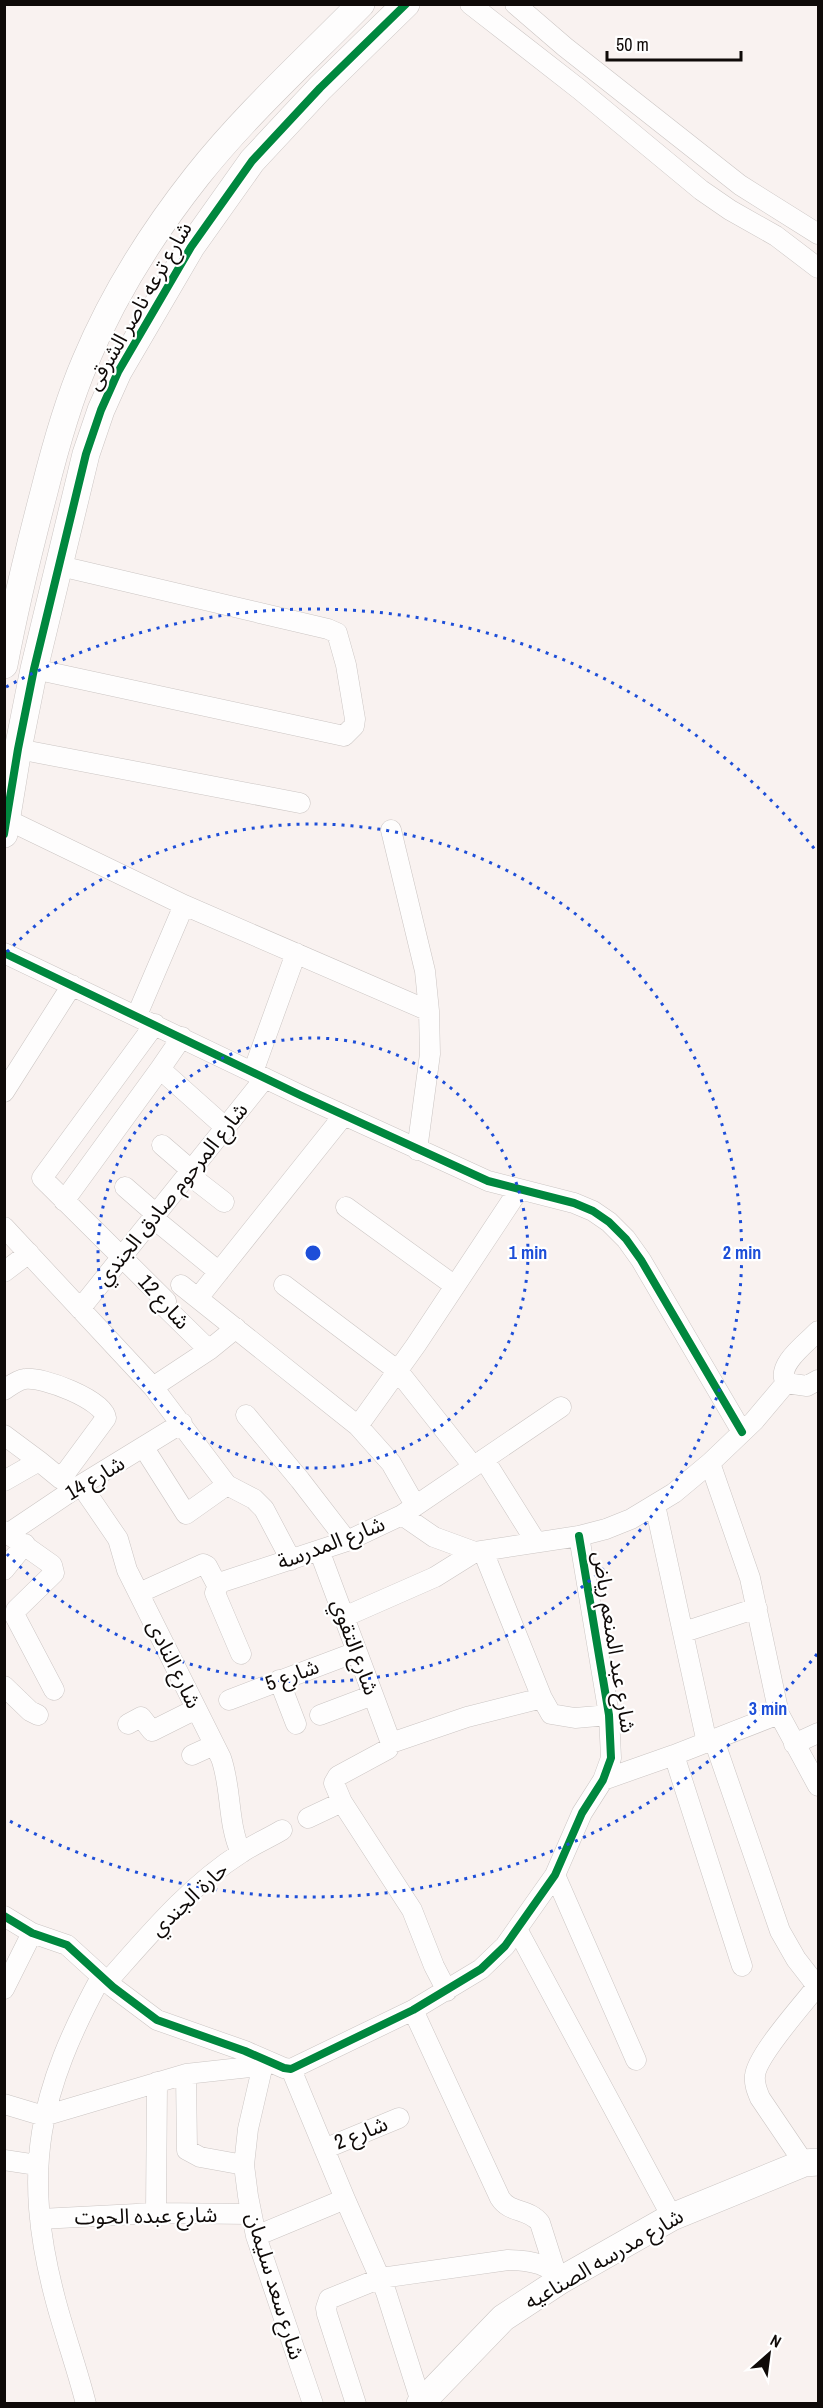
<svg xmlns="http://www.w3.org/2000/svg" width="823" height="2408" font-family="'Archivo Narrow','Noto Sans Arabic',sans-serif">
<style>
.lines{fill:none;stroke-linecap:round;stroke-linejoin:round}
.street-casing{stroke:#cbc5c3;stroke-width:21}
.secondary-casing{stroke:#cbc5c3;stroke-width:28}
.street{stroke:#fefdfd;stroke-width:20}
.secondary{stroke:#fefdfd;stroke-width:27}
.cycleway-casing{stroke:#fff;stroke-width:11}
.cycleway{stroke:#00873e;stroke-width:8}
.ring{fill:none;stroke:#1d4ed8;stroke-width:3;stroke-dasharray:3 6}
.labels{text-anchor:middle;stroke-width:4.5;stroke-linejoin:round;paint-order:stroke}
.street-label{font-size:21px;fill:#0f0a08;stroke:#fff}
.centre{fill:#1d4ed8;stroke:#fff;stroke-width:3}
.ring-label{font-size:18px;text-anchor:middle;font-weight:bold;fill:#1d4ed8;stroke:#fff;stroke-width:4.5;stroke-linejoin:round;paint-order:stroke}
</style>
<rect width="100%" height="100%" fill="#f9f2f0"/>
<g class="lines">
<g class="street-casing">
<path id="street" d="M 470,4 L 579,89 L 701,190 L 730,210 L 776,236 L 818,268
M 515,4 L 565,47 L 740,185 L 818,234
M 34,669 L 344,736 L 354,726 L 355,719 L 346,665 L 337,633 L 328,629 L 60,566
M 18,749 L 300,803
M 8,820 L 184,905 L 429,1011
M 391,830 L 425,971 L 429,1011 L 430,1054 L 417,1150
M 4,953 L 300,1095 L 488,1181 L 574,1203 L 593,1211 L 609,1222 L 626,1239 L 641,1260 L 742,1432
M 137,1015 L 184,905
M 155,1024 L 42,1178 L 166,1301 L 164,1306 L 209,1350
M 182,1037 L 160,1069 L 225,1127
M 253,1072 L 296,953
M 4,1092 L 72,985
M 162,1145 L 191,1170
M 188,1174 L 224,1202
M 125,1187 L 156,1214
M 64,1201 L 160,1069
M 346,1207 L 455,1286
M 153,1218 L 219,1272
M 4,1227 L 153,1387 L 209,1350 L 236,1328
M 4,1272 L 29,1253
M 181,1285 L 358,1426 L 391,1463 L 415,1505
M 284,1285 L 398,1371 L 473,1466
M 198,1298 L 344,1115
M 80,1309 L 265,1078
M 786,1383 L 807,1386 L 818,1380
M 153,1387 L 227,1485 L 254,1499 L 264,1509 L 291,1560
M 4,1390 C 10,1386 17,1380 25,1379 C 42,1376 104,1400 106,1418 L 61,1479 L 39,1461 L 4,1481
M 246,1415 L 300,1480 L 347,1541
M 358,1426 L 416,1345 L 518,1191
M 4,1435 L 39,1461
M 144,1448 L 186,1514 L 227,1485
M 484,1459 L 536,1542
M 710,1463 L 750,1578 L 779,1714
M 81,1485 L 118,1539 L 127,1570 L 221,1758 C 232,1789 227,1822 241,1853
M 655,1505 L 707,1743
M 402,1515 L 434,1537 L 475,1552
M 4,1531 L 52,1565 L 54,1573 L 16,1610 L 15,1616 L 54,1690
M 9,1533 L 76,1488 L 182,1423
M 319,1550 L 391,1743
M 483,1551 L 542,1698
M 4,1570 L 25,1544
M 139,1593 L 203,1564 L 207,1566 L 217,1585
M 344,1617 L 435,1577 L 475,1552 L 579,1536 L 606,1529 L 631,1519 L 674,1493 L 710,1463 L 754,1421 L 786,1383 C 775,1365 807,1343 818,1331
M 684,1632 L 757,1608
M 241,1654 L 215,1593 L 219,1583 L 347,1541 L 402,1515 L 561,1407
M 279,1680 L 296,1724
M 4,1686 L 30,1711 L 38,1715
M 229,1700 L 356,1652
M 320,1715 L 373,1695
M 128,1724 L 141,1717 L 152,1731 L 196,1709
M 714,1740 L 780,1931 L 796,1959 L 817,1986
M 794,1744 L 818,1733
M 192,1755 L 214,1745
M 674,1755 L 742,1966
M 603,1780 L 674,1755 L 779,1714 L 818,1786
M 342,1802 L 412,1910 L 434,1966 L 447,1991
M 308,1818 L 342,1802 L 334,1783 L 338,1776 L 388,1749 L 391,1743 L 467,1717 L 542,1698 L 551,1714 L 575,1718 L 609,1715
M 555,1875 L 636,2060
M 4,1916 L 32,1933 L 67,1945 L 113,1987 L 157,2020 L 245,2051 L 284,2068 L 291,2069 L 413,2010 L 481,1969 L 505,1946 L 555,1875 L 582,1813 L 603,1780 L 611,1758 L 609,1715 L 579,1536
M 517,1929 L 672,2217
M 107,1982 C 148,1936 189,1886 241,1853 C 254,1844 269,1838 282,1830
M 4,1989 L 32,1933
M 413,2010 L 500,2198 C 510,2214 529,2208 540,2223 L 555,2270
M 264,2060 L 248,2129 L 244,2165 L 248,2196 L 256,2236 L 313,2404
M 291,2069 L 345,2199 L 386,2292 L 421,2402
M 186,2074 L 187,2150 L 200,2157 L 244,2165
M 4,2104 L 44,2116 L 186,2074 L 250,2067 L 264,2060
M 324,2149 L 399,2118
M 4,2160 L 37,2165
M 804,2163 L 760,2098 C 757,2091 754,2084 755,2076 C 756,2056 805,2002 818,1985
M 156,2213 L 157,2082
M 40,2219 L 156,2213 L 251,2214
M 256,2236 L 345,2199
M 86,2404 C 77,2368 64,2333 55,2298 C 21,2169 39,2091 101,1977
M 356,2404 L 327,2314 L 326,2308 L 329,2299 L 381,2278 L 508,2260 C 528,2260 550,2263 561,2280"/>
</g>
<g class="secondary-casing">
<path id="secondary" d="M 4,665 C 15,606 29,549 44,492 C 55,448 67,404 85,362 C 113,295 152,233 197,176 C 246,114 306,60 361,4
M 4,834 L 18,749 L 34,669 L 86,454 L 101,410 L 118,372 L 191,247 L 252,161 L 320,88 L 406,4
M 420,2404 L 503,2318 L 561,2280 L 672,2217 L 804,2163 L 818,2162"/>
</g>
<use href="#street" class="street"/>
<use href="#secondary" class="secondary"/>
<g class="cycleway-casing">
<path id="cycleway" d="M 4,834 L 18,749 L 34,669 L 86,454 L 101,410 L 118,372 L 191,247 L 252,161 L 320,88 L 406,4
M 4,953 L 300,1095 L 488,1181 L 574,1203 L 593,1211 L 609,1222 L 626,1239 L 641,1260 L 742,1432
M 4,1916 L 32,1933 L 67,1945 L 113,1987 L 157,2020 L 245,2051 L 284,2068 L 291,2069 L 413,2010 L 481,1969 L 505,1946 L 555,1875 L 582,1813 L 603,1780 L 611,1758 L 609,1715 L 579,1536"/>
</g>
<use href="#cycleway" class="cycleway"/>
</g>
<g class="ring">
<circle cx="313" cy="1253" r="215"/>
<path d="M7 952A429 429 0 1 1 7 1554"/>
<path d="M817 1654A644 644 0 0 1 6 1819M6 687A644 644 0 0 1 817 852"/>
</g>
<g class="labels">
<g class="street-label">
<text transform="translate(139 306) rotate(-60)" y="7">شارع ترعه ناصر الشرقى</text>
<text transform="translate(172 1194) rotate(-51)" y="7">شارع المرحوم صادق الجندي</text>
<text transform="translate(164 1302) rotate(48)" y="7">شارع 12</text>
<text transform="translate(95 1478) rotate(-31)" y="7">شارع 14</text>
<text transform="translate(331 1543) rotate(-21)" y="7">شارع المدرسة</text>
<text transform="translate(614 1642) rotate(81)" y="7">شارع عبد المنعم رياض</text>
<text transform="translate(355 1647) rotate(70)" y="7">شارع التقوي</text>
<text transform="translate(174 1664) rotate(64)" y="7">شارع النادى</text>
<text transform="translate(292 1675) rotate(-20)" y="7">شارع 5</text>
<text transform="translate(189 1899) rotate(-43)" y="7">حارة الجندي</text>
<text transform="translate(361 2133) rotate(-22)" y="7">شارع 2</text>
<text transform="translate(146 2216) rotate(-1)" y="7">شارع عبده الحوت</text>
<text transform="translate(604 2259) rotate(-30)" y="7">شارع مدرسه الصناعيه</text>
<text transform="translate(275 2286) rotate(73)" y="7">شارع سعد سليمان</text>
</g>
</g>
<circle cx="313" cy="1253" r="9" class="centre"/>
<g class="ring-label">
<text x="528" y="1259">1 min</text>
<text x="742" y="1259">2 min</text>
<text x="768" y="1715">3 min</text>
</g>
<rect width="823" height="2408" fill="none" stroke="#0f0a08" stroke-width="12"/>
<g transform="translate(769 2354) rotate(28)" stroke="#ffffff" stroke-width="4.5" paint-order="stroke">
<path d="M0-4.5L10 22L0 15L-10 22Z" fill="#0f0a08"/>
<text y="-9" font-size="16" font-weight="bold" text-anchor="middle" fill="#0f0a08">N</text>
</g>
<path d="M607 51v9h134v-9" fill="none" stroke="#0f0a08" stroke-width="3"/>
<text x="616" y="51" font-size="18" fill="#0f0a08" stroke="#ffffff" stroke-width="4.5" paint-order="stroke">50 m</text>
</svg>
